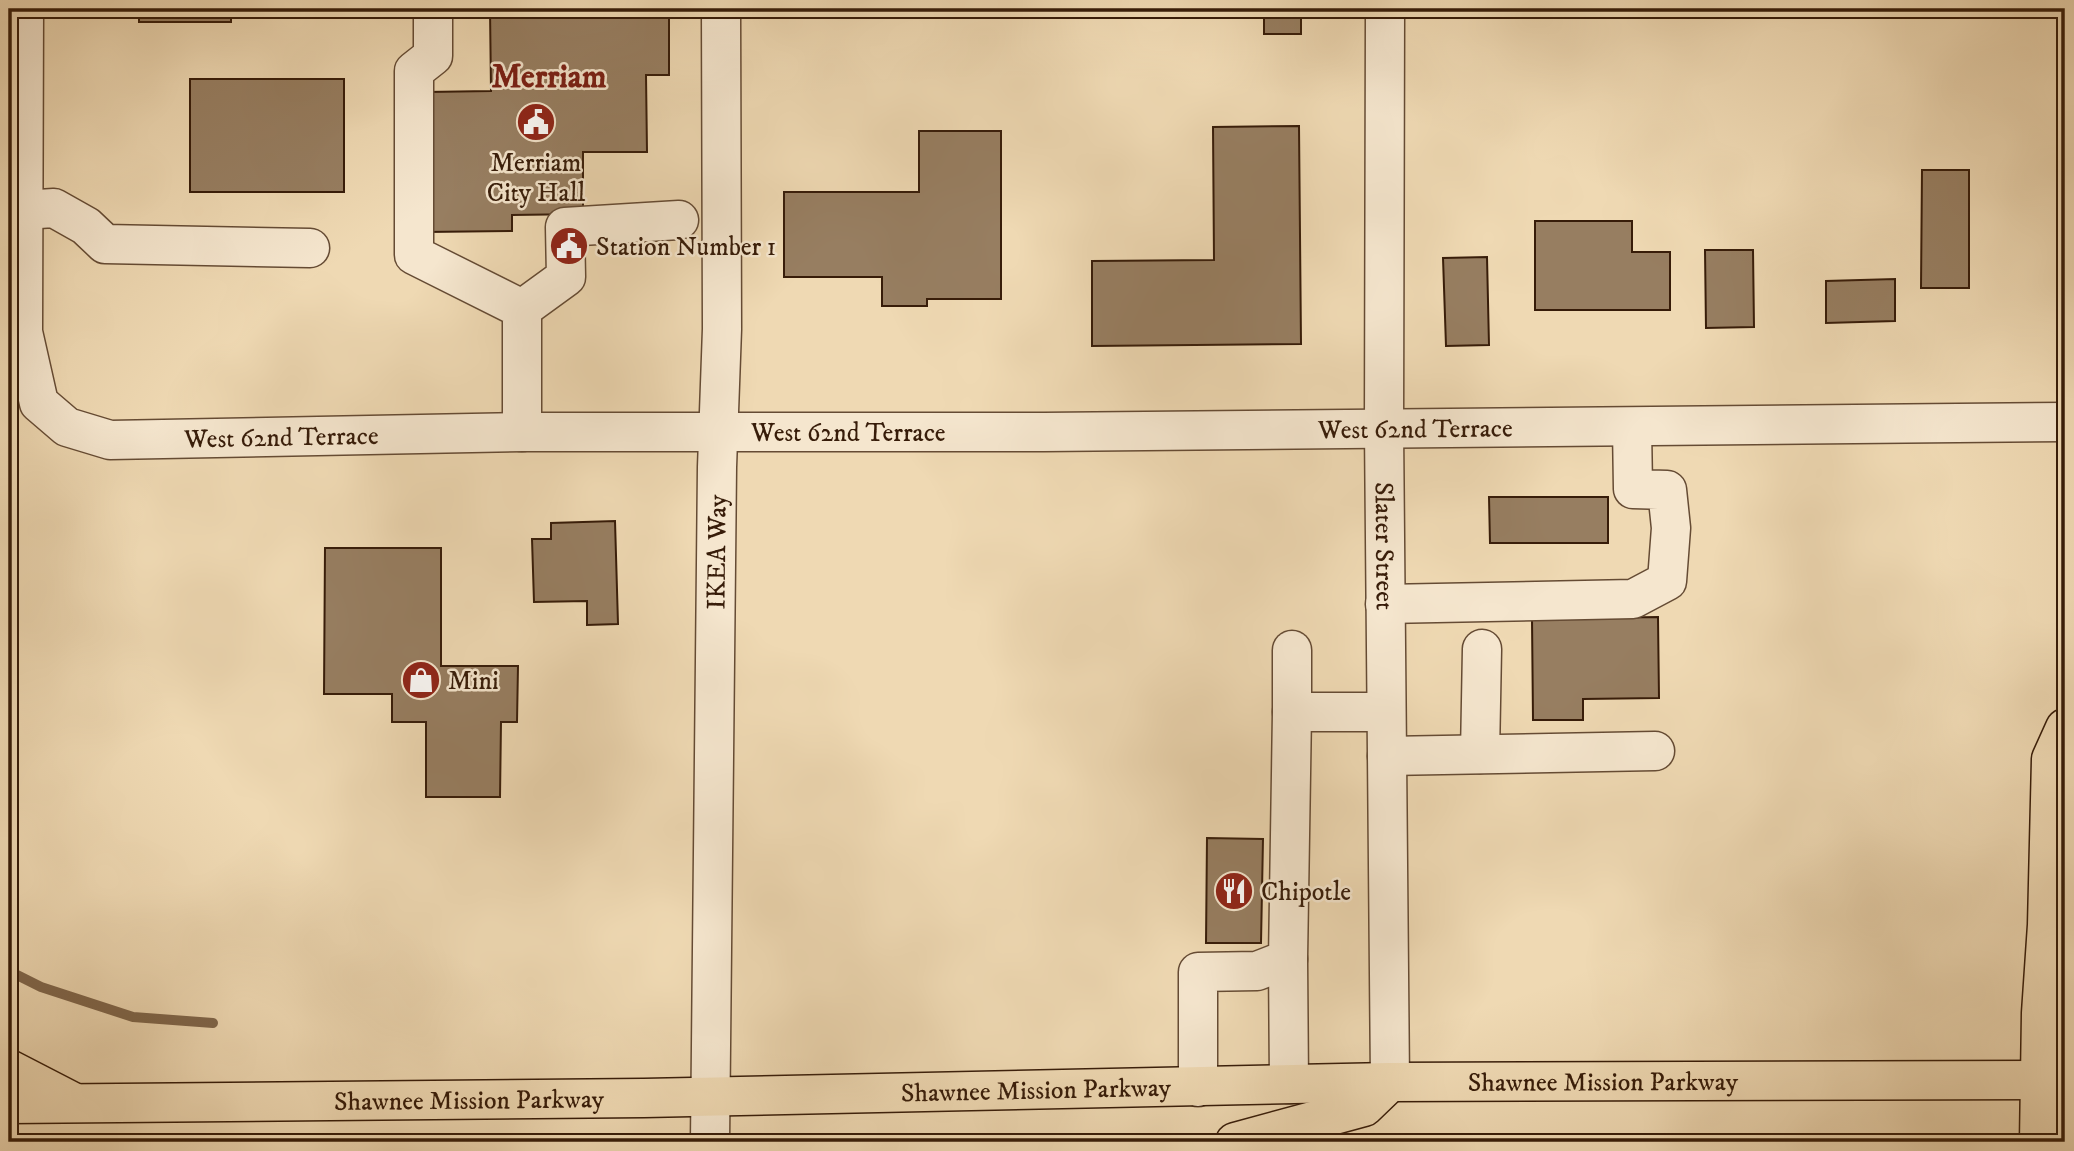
<svg xmlns="http://www.w3.org/2000/svg" width="2074" height="1151" font-family="'IM FELL DW Pica',serif">
<style>
.lines{fill:none;stroke-linecap:round;stroke-linejoin:round}
.stream{stroke:#80674c;stroke-width:10}
.building{fill:#977e61;stroke:#371c09;stroke-width:2}
.minor-casing{stroke:#654b34;stroke-width:41}
.major-casing{stroke:#371c09;stroke-width:41}
.highway-casing{stroke:#371c09;stroke-width:41}
.minor{stroke:#f5e6ce;stroke-width:38}
.major{stroke:#efd9b3;stroke-width:38}
.highway{stroke:#efd9b3;stroke-width:38}
.labels{text-anchor:middle;stroke-width:5;stroke-linejoin:round;paint-order:stroke}
.poi-label{font-size:26px;fill:#371c09;stroke:#f5e6ce;text-anchor:start}
.street-label{font-size:26px;fill:#371c09;stroke:#f5e6ce}
.district-label{font-size:33px;font-weight:bold;fill:#7a1f14;stroke:#f5e6ce}
</style>
<rect width="100%" height="100%" fill="#efd9b3"/>
<filter id="stains"><feTurbulence type="fractalNoise" baseFrequency=".00286" numOctaves="4"/><feColorMatrix values="0 0 0 0 .2 0 0 0 0 .09 0 0 0 0 .02 0 0 0 .5 -.17"/></filter>
<radialGradient id="worn" r=".72"><stop offset=".6" stop-color="#630" stop-opacity="0"/><stop offset="1" stop-color="#630" stop-opacity=".3"/></radialGradient>
<g class="lines">
<path class="stream" d="M 9,971 L 41,987 L 133,1017 L 213,1023"/>
</g>
<path class="building" d="M 139,9 L 231,9 L 231,22 L 139,22 Z
M 490,9 L 669,9 L 669,75 L 646,75 L 647,152 L 583,152 L 583,214 L 512,215 L 512,231 L 426,232 L 426,92 L 491,91 Z
M 1264,9 L 1301,9 L 1301,34 L 1264,34 Z
M 190,79 L 344,79 L 344,192 L 190,192 Z
M 1299,126 L 1301,344 L 1092,346 L 1092,261 L 1214,260 L 1213,127 Z
M 919,131 L 1001,131 L 1001,299 L 927,299 L 927,306 L 882,306 L 882,277 L 784,277 L 784,192 L 919,192 Z
M 1922,170 L 1969,170 L 1969,288 L 1921,288 Z
M 1535,221 L 1632,221 L 1632,252 L 1670,252 L 1670,310 L 1535,310 Z
M 1705,250 L 1753,250 L 1754,327 L 1706,328 Z
M 1487,257 L 1489,345 L 1446,346 L 1443,258 Z
M 1895,279 L 1895,321 L 1826,323 L 1826,281 Z
M 1489,497 L 1608,497 L 1608,543 L 1490,543 Z
M 615,521 L 618,624 L 587,625 L 587,601 L 534,602 L 532,539 L 551,539 L 551,523 Z
M 325,548 L 441,548 L 441,666 L 518,666 L 517,722 L 501,722 L 500,797 L 426,797 L 426,722 L 392,722 L 392,694 L 324,694 Z
M 1658,617 L 1659,698 L 1583,699 L 1583,720 L 1533,720 L 1532,619 Z
M 1207,838 L 1263,839 L 1261,943 L 1206,943 Z"/>
<g class="lines">
<g class="minor-casing">
<g id="minor">
<path id="s1" d="M 24,9 L 23,332 L 39,403 L 67,427 L 110,440 L 522,432 L 1044,432 L 2065,422"/>
<path d="M 433,9 L 433,56 L 414,71 L 414,255 L 522,309 L 522,432"/>
<path id="s2" d="M 1385,9 L 1384,429 L 1390,1082"/>
<path d="M 23,210 L 54,208 L 86,226 L 105,244 L 310,248"/>
<path d="M 522,309 L 566,277 L 565,227 L 679,220"/>
<path d="M 1385,604 L 1633,599 L 1667,581 L 1671,528 L 1667,490 L 1633,489 L 1632,427"/>
<path d="M 1292,650 L 1292,712"/>
<path d="M 1480,754 L 1482,649"/>
<path d="M 1387,756 L 1655,751"/>
<path d="M 1288,959 L 1289,1084"/>
<path d="M 1198,1087 L 1198,972 L 1257,971 L 1288,959 L 1292,712 L 1386,712"/>
<path id="s3" d="M 710,1142 L 717,467 L 722,329 L 721,9"/>
</g>
</g>
<g class="major-casing">
<path id="major" d="M 2039,1142 L 2041,1013 L 2047,925 L 2051,759 L 2065,728"/>
</g>
<g class="highway-casing">
<g id="highway">
<path d="M 9,1069 L 71,1101"/>
<path id="s4" d="M 9,1104 L 644,1098 L 1390,1082 L 2065,1080"/>
<path d="M 1235,1142 L 1364,1107 L 1390,1082"/>
</g>
</g>
<use href="#minor" class="minor"/>
<use href="#major" class="major"/>
<use href="#highway" class="highway"/>
</g>
<defs>
<g id="civic-disc" transform="scale(2.0125)"><circle r="9.5" fill="#8f2418" stroke="#f5e6ce"/><path d="M-.6-6.5H3V-4.5H.6V-3L4-1V1h2V6H-6V1h2V-1L-.6-3ZM-1.2 2.5V6h2.4V2.5Z" fill="#fff"/></g>
<g id="shop-disc" transform="scale(2.0125)"><circle r="9.5" fill="#8f2418" stroke="#f5e6ce"/><path d="M-5-2.5h2.3a2.7 3.5 0 0 1 5.4 0H5L5.5 6h-11ZM-1.5-2.5h3a1.5 2.3 0 0 0-3 0Z" fill="#fff"/></g>
<g id="restaurant-disc" transform="scale(2.0125)"><circle r="9.5" fill="#8f2418" stroke="#f5e6ce"/><path d="M-5-6h1v4h1v-4h1v4h1v-4h1v5L-1.5 .5V6h-2V.5L-5-1ZM5-6V6H3V1.5H1.5Q1.5-4 5-6Z" fill="#fff"/></g>
</defs>
<g fill-rule="evenodd">
<use href="#civic-disc" x="536" y="122"/>
<use href="#civic-disc" x="569" y="246"/>
<use href="#shop-disc" x="421" y="680"/>
<use href="#restaurant-disc" x="1234" y="891"/>
</g>
<g class="labels">
<g class="poi-label">
<text x="536" y="171" text-anchor="middle">Merriam<tspan x="536" dy="30">City Hall</tspan></text>
<text x="596" y="255">Station Number 1</text>
<text x="448" y="689">Mini</text>
<text x="1261" y="900">Chipotle</text>
</g>
<g class="street-label">
<text dy="9" stroke="none"><textPath href="#s1" startOffset="1783">West 62nd Terrace</textPath></text>
<text dy="9" stroke="none"><textPath href="#s1" startOffset="1216">West 62nd Terrace</textPath></text>
<text dy="9" stroke="none"><textPath href="#s1" startOffset="649">West 62nd Terrace</textPath></text>
<text dy="9" stroke="none"><textPath href="#s2" startOffset="537">Slater Street</textPath></text>
<text dy="9" stroke="none"><textPath href="#s3" startOffset="590">IKEA Way</textPath></text>
<text dy="9" stroke="none"><textPath href="#s4" startOffset="1594">Shawnee Mission Parkway</textPath></text>
<text dy="9" stroke="none"><textPath href="#s4" startOffset="1027">Shawnee Mission Parkway</textPath></text>
<text dy="9" stroke="none"><textPath href="#s4" startOffset="460">Shawnee Mission Parkway</textPath></text>
</g>
<g class="district-label">
<text x="549" y="87">Merriam</text>
</g>
</g>
<rect width="2074" height="1151" fill="none" stroke="#efd9b3" stroke-width="35"/>
<rect x="10" y="10" width="2053" height="1130" fill="none" stroke="#371c09" stroke-width="3.5"/>
<rect x="18" y="18" width="2039" height="1116" fill="none" stroke="#371c09" stroke-width="2"/>
<rect width="100%" height="100%" filter="url(#stains)"/>
<rect width="100%" height="100%" fill="url(#worn)"/>
</svg>
